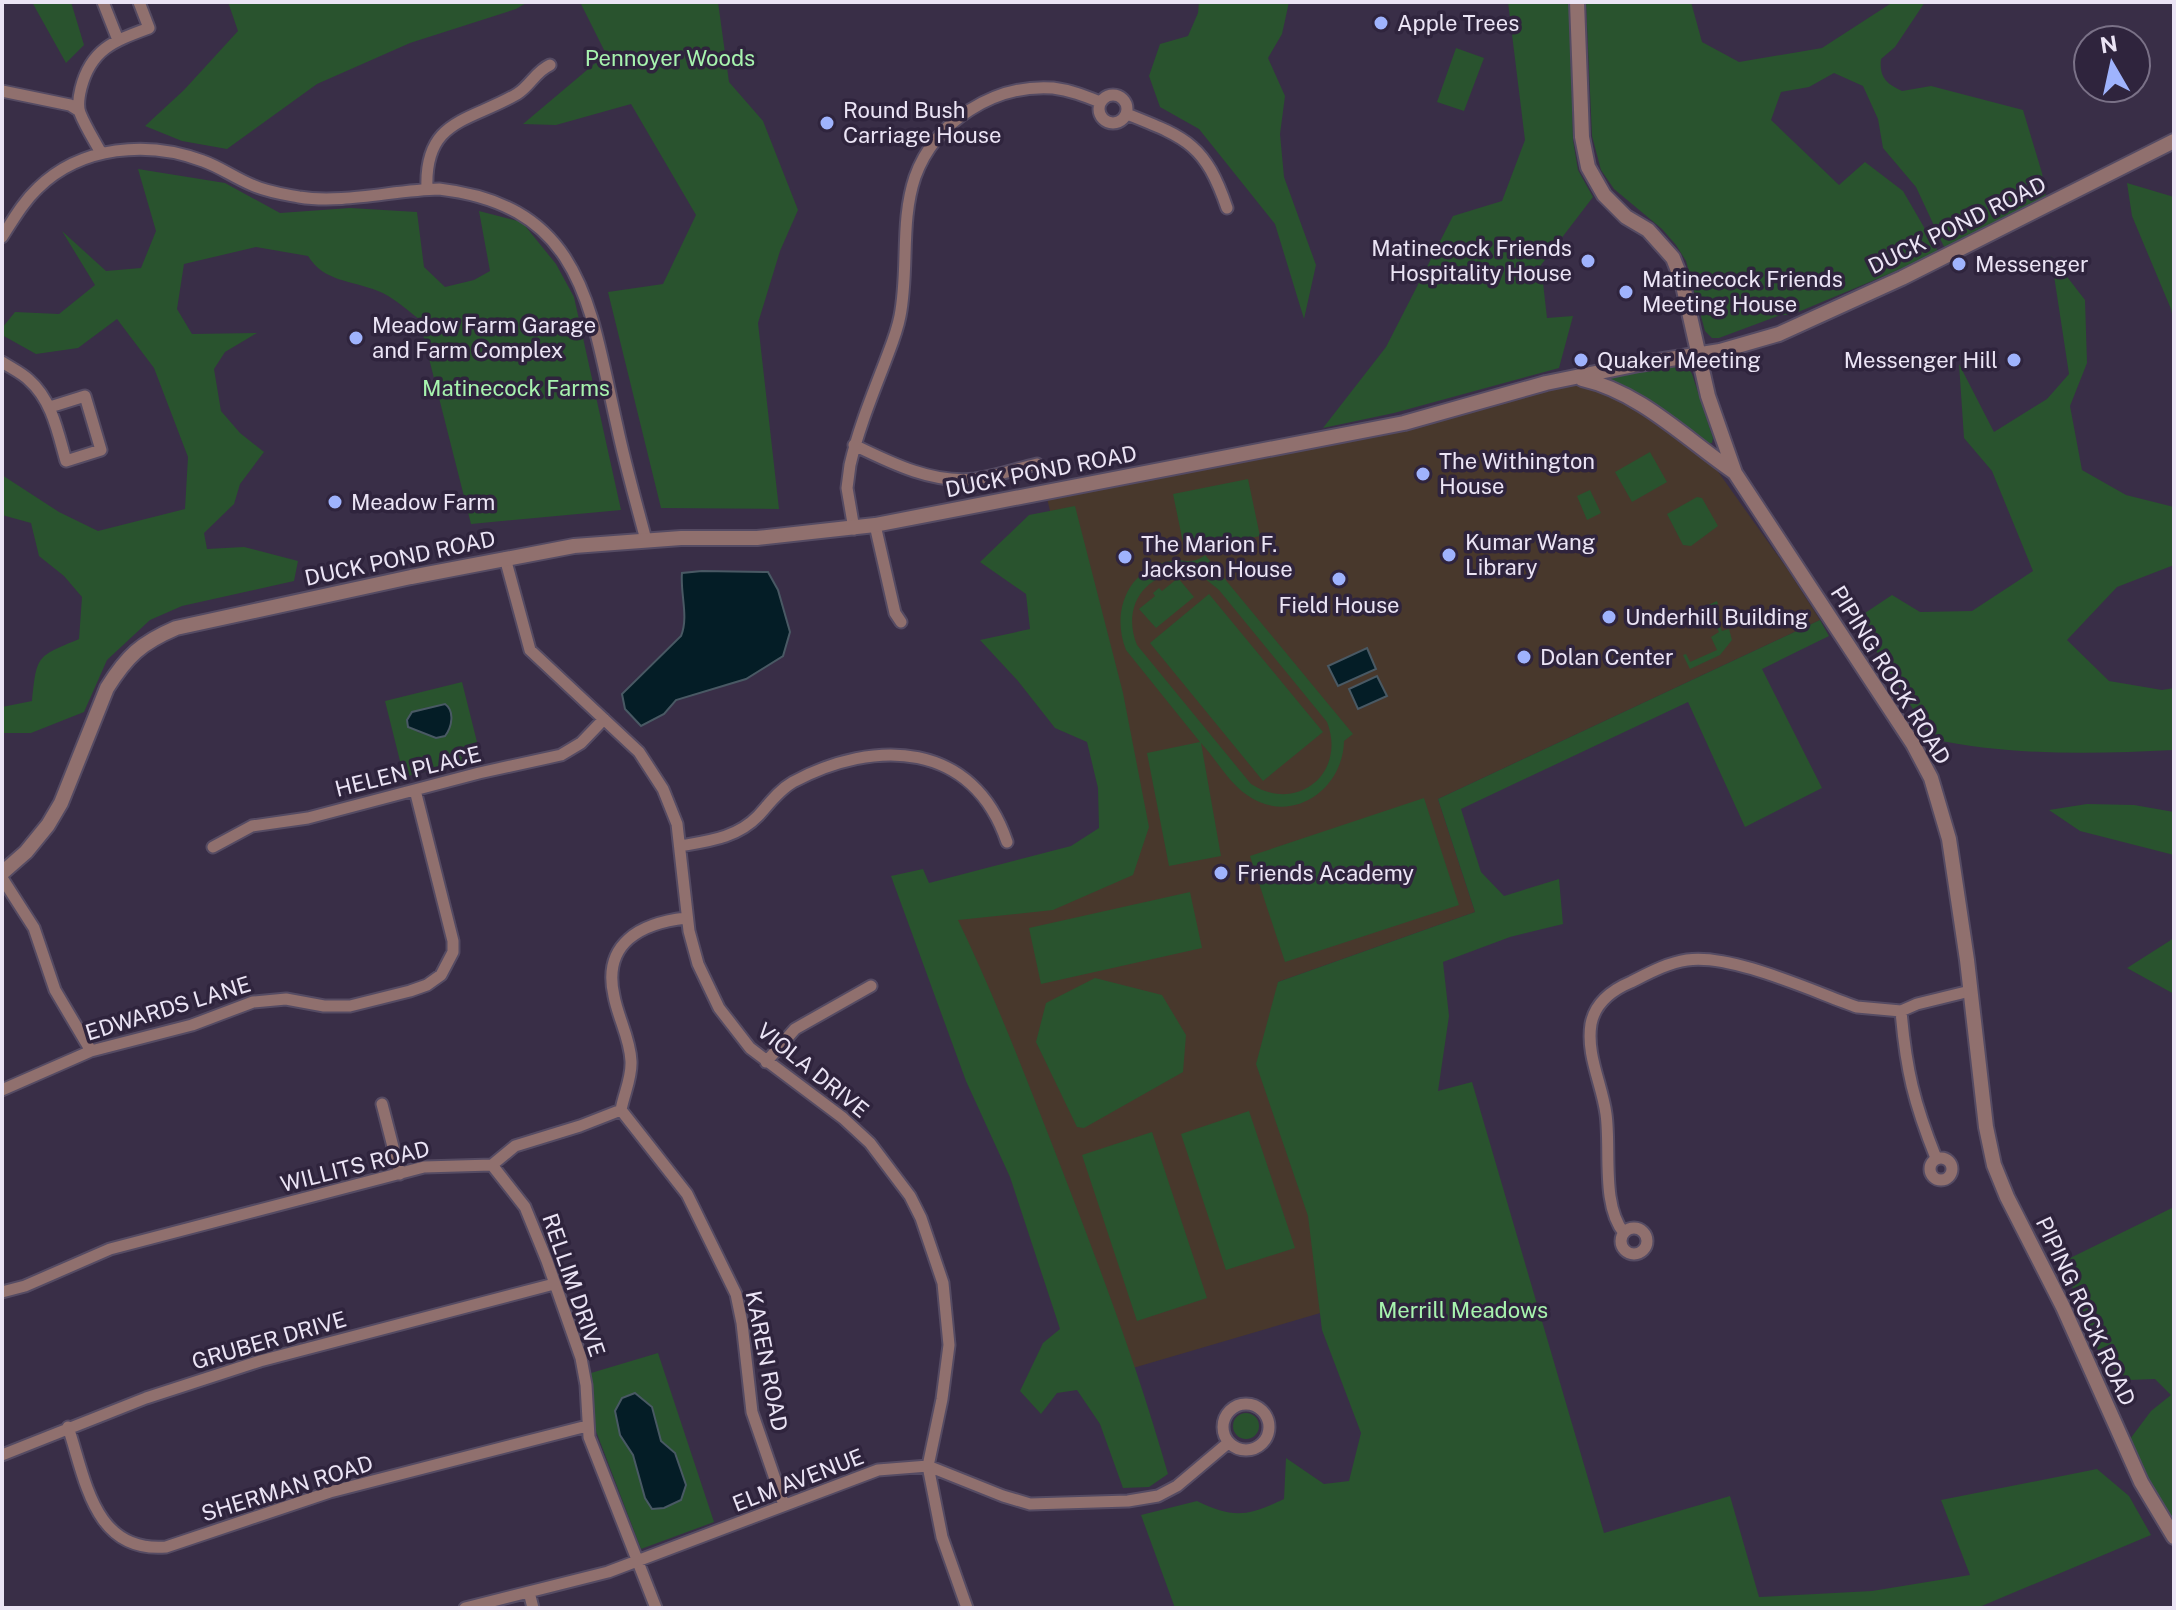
<svg xmlns="http://www.w3.org/2000/svg" width="2176" height="1610" font-family="'Public Sans',sans-serif">
<style>
.education{fill:#48382c}
.green{fill:#29532e;fill-rule:evenodd}
.water{fill:#041d26;stroke:#495964;stroke-width:2}
.lines{fill:none;stroke-linecap:round;stroke-linejoin:round}
.minor-casing{stroke:#554b63;stroke-width:15}
.tertiary-casing{stroke:#554b63;stroke-width:18}
.minor{stroke:#90706e;stroke-width:11}
.tertiary{stroke:#90706e;stroke-width:14}
.poi-dot{fill:#9fb3fd;stroke:#2f243d;stroke-width:3}
.labels{text-anchor:middle;stroke-width:7;stroke-linejoin:round;paint-order:stroke}
.poi-label{font-size:22px;fill:#ebe4f5;stroke:#2f243d;text-anchor:start}
.park-label{font-size:22px;fill:#a7f3ae;stroke:#2f243d}
.street-label{font-size:22px;fill:#ebe4f5;stroke:#2f243d}
</style>
<rect width="100%" height="100%" fill="#392e47"/>
<path class="education" d="M 1575,382 L 1597,387 L 1629,403 L 1714,466 L 1788,570 L 1820,620 L 1438,799 L 1475,912 L 1278,982 L 1351,1304 L 1092,1380 L 904,893 L 1072,850 L 1122,822 L 1047,498 Z"/>
<path class="green" d="M 32,2 L 71,2 L 84,45 L 66,63 Z
M 228,2 L 528,2 L 516,9 L 410,43 L 317,84 L 227,149 L 182,141 L 145,126 L 184,90 L 238,31 Z
M 580,2 L 718,2 L 729,82 L 763,121 L 798,210 L 780,251 L 758,323 L 779,509 L 661,508 L 608,292 L 663,284 L 696,215 L 631,104 L 556,125 L 523,124 L 606,54 Z
M 1199,2 L 1289,2 L 1282,34 L 1268,58 L 1285,96 L 1280,134 L 1284,177 L 1316,265 L 1304,319 L 1275,224 L 1199,129 L 1160,107 L 1149,76 L 1160,44 L 1188,36 L 1198,13 Z
M 1508,2 L 1569,2 L 1573,140 L 1578,170 L 1593,197 L 1541,265 L 1547,318 L 1573,316 L 1559,368 L 1394,413 L 1323,428 L 1386,347 L 1453,216 L 1502,201 L 1525,140 Z
M 1586,2 L 1691,2 L 1702,42 L 1739,62 L 1822,48 L 1893,2 L 1925,2 L 1895,47 L 1881,59 C 1879,77 1886,84 1902,91 L 1931,86 L 2023,110 L 2042,173 L 2046,197 L 1945,249 L 1916,187 L 1883,148 L 1878,119 L 1863,86 L 1834,73 L 1809,87 L 1781,92 L 1771,120 L 1839,185 L 1865,162 L 1903,191 L 1939,253 L 1791,315 L 1781,315 L 1719,338 L 1712,338 L 1705,331 L 1686,261 L 1676,245 L 1662,229 L 1614,189 L 1601,170 L 1592,136 Z
M 1456,48 L 1484,58 L 1464,111 L 1437,102 Z
M 138,169 L 225,183 L 280,213 L 350,208 L 417,212 L 424,267 L 445,287 L 474,280 L 490,271 L 479,211 L 522,222 L 556,264 L 574,297 L 621,510 L 471,524 L 419,319 C 407,310 392,296 378,291 C 351,280 324,282 308,256 L 256,247 L 184,264 L 177,309 L 192,334 L 257,333 L 225,352 L 214,369 L 221,411 L 240,433 L 264,452 L 240,484 L 234,504 L 204,533 L 207,549 L 244,547 L 298,561 L 294,581 L 182,606 L 150,620 L 107,660 L 84,712 L 31,733 L 2,733 L 2,707 L 32,701 C 37,655 36,657 79,639 L 82,597 L 64,576 L 39,556 L 31,523 L 2,515 L 2,475 L 59,512 L 98,531 L 185,509 L 188,457 L 154,368 L 117,319 L 78,348 L 36,354 L 2,335 L 2,328 L 15,312 L 59,314 L 95,285 L 62,231 L 106,271 L 141,268 L 156,231 Z
M 2127,183 L 2174,197 L 2174,324 L 2171,309 L 2132,216 Z
M 2051,256 L 2085,300 L 2087,363 L 2070,406 L 2082,470 L 2126,495 L 2174,507 L 2174,565 L 2117,587 L 2067,640 L 2109,681 L 2162,690 L 2174,688 L 2174,750 C 2095,754 2010,756 1932,739 L 1856,619 L 1892,595 L 1920,612 L 1972,611 L 2033,571 L 1992,471 L 1964,438 L 1959,364 L 1994,432 L 2047,399 L 2069,374 Z
M 1679,363 L 1687,366 L 1692,374 L 1713,438 L 1712,443 L 1704,443 L 1609,378 L 1613,374 Z
M 1650,452 L 1667,482 L 1632,502 L 1615,472 Z
M 1248,479 L 1260,536 L 1185,552 L 1173,494 Z
M 1590,490 L 1601,513 L 1587,520 L 1577,496 Z
M 1697,497 L 1702,498 L 1718,526 L 1691,546 L 1683,545 L 1667,514 Z
M 1075,506 L 1123,693 L 1149,827 L 1133,875 L 1053,910 L 958,920 C 996,999 1027,1080 1059,1162 C 1099,1265 1138,1368 1168,1474 L 1149,1487 L 1123,1488 L 1100,1424 L 1077,1390 L 1057,1393 L 1041,1414 L 1020,1391 L 1043,1343 L 1060,1329 L 1010,1177 L 966,1081 L 891,876 L 923,869 L 929,883 L 1071,846 L 1099,828 L 1098,788 L 1087,742 L 1055,728 L 1018,681 L 980,640 L 1030,629 L 1026,594 L 980,562 L 1029,515 Z
M 1205,555 L 1353,734 L 1344,741 C 1343,791 1290,826 1247,795 C 1228,782 1216,759 1201,743 L 1221,856 L 1169,866 L 1147,753 L 1200,742 L 1126,650 C 1111,613 1127,569 1170,561 C 1186,558 1191,566 1205,555 ZM 1182,572 L 1203,577 L 1219,590 L 1327,722 C 1347,773 1297,814 1251,784 L 1137,645 C 1122,608 1143,575 1182,572 Z
M 1178,578 L 1194,597 L 1156,628 L 1139,609 L 1155,596 L 1153,593 L 1159,588 L 1162,591 Z
M 1209,594 L 1323,732 L 1263,781 L 1150,643 Z
M 1717,601 L 1718,604 L 1711,608 L 1722,631 L 1729,629 L 1732,640 L 1720,655 L 1690,669 L 1683,655 L 1686,654 L 1690,662 L 1717,650 L 1711,637 L 1719,632 L 1708,609 L 1699,612 L 1698,610 Z
M 1820,620 L 1829,636 L 1762,669 L 1822,788 L 1745,827 L 1688,702 L 1461,809 L 1481,872 L 1504,896 L 1559,879 L 1563,924 L 1510,937 L 1443,962 L 1449,1016 L 1438,1091 L 1472,1082 L 1604,1533 L 1730,1496 L 1759,1597 L 1872,1591 L 1970,1575 L 1941,1500 L 2097,1469 L 2129,1496 L 2151,1535 L 1977,1608 L 1175,1608 L 1141,1515 L 1197,1501 C 1234,1519 1248,1516 1284,1499 L 1286,1458 L 1324,1484 L 1349,1481 L 1361,1433 L 1322,1330 L 1308,1216 L 1256,1064 L 1278,982 L 1475,912 L 1438,799 Z
M 462,682 L 481,758 L 404,777 L 385,701 ZM 436,707 L 449,724 L 449,730 L 436,737 L 417,732 L 423,708 Z
M 1424,798 L 1459,905 L 1285,962 L 1250,856 Z
M 2087,804 L 2134,805 L 2174,812 L 2174,855 L 2080,831 L 2049,810 Z
M 1190,892 L 1202,948 L 1041,984 L 1029,928 Z
M 2174,935 L 2174,994 L 2127,968 L 2171,940 Z
M 1095,978 L 1162,995 L 1186,1035 L 1183,1072 L 1084,1128 L 1077,1127 L 1036,1042 L 1046,1003 Z
M 1249,1111 L 1295,1248 L 1226,1270 L 1181,1134 Z
M 1152,1132 L 1207,1298 L 1137,1321 L 1082,1155 Z
M 2174,1207 L 2174,1533 L 2127,1443 L 2151,1411 L 2171,1395 L 2155,1379 L 2129,1380 L 2102,1360 L 2062,1262 Z
M 658,1353 L 714,1522 L 641,1549 L 594,1426 L 591,1373 ZM 620,1435 L 661,1441 L 675,1453 L 645,1498 L 633,1455 Z
M1233 1426a13 13 0 1 1 26 0a13 13 0 1 1-26 0Z"/>
<path class="water" d="M 702,571 L 768,572 L 778,590 L 790,632 L 783,656 L 746,679 L 676,700 L 664,714 L 641,726 L 625,709 L 622,694 L 681,636 C 689,617 680,593 682,573 Z
M 1367,648 L 1376,669 L 1338,686 L 1328,666 Z
M 1377,676 L 1387,696 L 1358,709 L 1349,689 Z
M 445,704 C 455,711 452,727 445,736 L 436,738 L 408,727 L 407,720 L 412,712 Z
M 635,1393 L 652,1407 L 661,1441 L 675,1453 L 686,1485 L 681,1500 L 664,1508 L 652,1509 L 645,1498 L 633,1455 L 620,1435 L 615,1411 L 622,1398 Z"/>
<g class="lines">
<g class="minor-casing">
<path id="minor" d="M 103,2 L 118,40
M 2,91 L 70,105 L 78,110
M1099 109a14 14 0 1 1 28 0a14 14 0 1 1-28 0Z
M 1127,114 C 1187,138 1205,144 1227,208
M 101,153 C 94,140 85,126 80,113 C 77,105 79,96 81,88 C 91,49 114,41 149,28 L 139,2
M 427,189 C 424,119 469,122 517,94 C 530,86 536,71 550,65
M 2,237 C 13,220 23,202 38,188 C 81,146 148,140 203,161 C 220,167 235,178 252,185 C 267,192 283,194 299,197 C 343,204 394,190 439,189 C 584,206 590,308 617,426 C 625,464 636,502 646,540
M 2,362 C 11,368 22,373 29,380 C 52,400 58,433 66,461 L 101,450 L 85,396 L 50,407
M 854,445 C 891,463 933,484 975,479 C 996,476 1016,469 1037,464
M 875,525 L 895,613 L 901,622
M 854,529 L 847,488 L 850,465 C 858,430 872,396 885,362 C 891,346 897,332 900,316 C 909,271 900,221 915,177 C 935,121 995,84 1053,88 C 1070,90 1085,96 1100,102
M 505,558 L 530,650 L 639,752 L 663,789 L 677,824 L 689,931 L 698,964 L 719,1008 L 750,1048 L 843,1118 L 870,1143 L 910,1196 L 921,1218 L 943,1283 L 949,1345 L 942,1399 L 928,1466 L 942,1537 L 967,1608
M 680,846 C 708,841 737,838 758,816 C 769,804 779,790 793,782 C 875,738 973,741 1007,842
M 213,847 L 252,826 L 308,818 L 479,773 L 561,755 L 581,743 L 604,719
M 2,878 L 34,928 L 55,990 L 91,1051
M 1901,1011 C 1906,1070 1914,1103 1936,1158
M 766,1062 L 795,1029 L 871,986
M 2,1090 L 91,1051 L 192,1025 L 253,1002 L 286,999 L 324,1006 L 350,1006 L 410,991 L 427,985 L 441,975 L 453,952 L 453,941 L 415,790
M 382,1104 L 400,1174
M 621,1110 L 687,1194 L 736,1294 L 742,1323 L 752,1412 L 784,1505
M1930 1169a11 11 0 1 1 22 0a11 11 0 1 1-22 0Z
M 492,1165 L 525,1207 L 547,1261 L 581,1358 L 586,1385 L 589,1437 L 656,1608
M1621 1241a13 13 0 1 1 26 0a13 13 0 1 1-26 0Z
M 1624,1233 C 1601,1205 1611,1149 1606,1114 C 1602,1084 1586,1055 1591,1024 C 1595,1003 1612,990 1631,982 C 1649,973 1667,963 1687,960 C 1731,953 1814,992 1857,1007 L 1901,1011 L 1917,1004 L 1970,991
M 2,1292 L 25,1286 L 110,1249 L 424,1167 L 492,1165 L 515,1146 L 580,1126 L 621,1110 C 624,1093 632,1078 631,1061 C 630,1038 618,1018 614,996 C 602,943 641,923 686,918
M1223 1427a23 23 0 1 1 46 0a23 23 0 1 1-46 0Z
M 68,1427 C 86,1481 94,1553 166,1547 L 330,1492 L 587,1426
M 2,1455 L 146,1398 L 260,1361 L 554,1284
M 529,1592 L 533,1608
M 465,1608 L 608,1572 L 878,1470 L 928,1466 L 1003,1496 L 1030,1504 L 1128,1501 L 1158,1496 L 1177,1486 L 1228,1443"/>
</g>
<g class="tertiary-casing">
<path id="tertiary" d="M 1577,2 L 1582,137 L 1588,167 L 1604,195 L 1626,217 L 1648,230 L 1673,258 L 1682,281 L 1708,396 L 1735,473 L 1913,744 L 1931,778 L 1949,839 L 1967,960 L 1986,1127 L 1994,1165 L 2007,1197 L 2063,1307 L 2141,1482 L 2174,1537
M 1582,379 C 1640,392 1686,439 1734,472
M 2,873 L 26,852 L 48,825 L 61,803 L 107,688 C 127,656 141,643 176,628 L 411,577 L 574,546 L 681,538 L 757,538 L 875,525 L 1404,423 L 1546,383 L 1639,364 L 1720,351 L 1779,334 L 1902,278 L 2174,141"/>
</g>
<use href="#minor" class="minor"/>
<use href="#tertiary" class="tertiary"/>
</g>
<g class="poi-dot">
<circle cx="1381" cy="23" r="8"/>
<circle cx="827" cy="123" r="8"/>
<circle cx="1588" cy="261" r="8"/>
<circle cx="1959" cy="264" r="8"/>
<circle cx="1626" cy="292" r="8"/>
<circle cx="356" cy="338" r="8"/>
<circle cx="1581" cy="360" r="8"/>
<circle cx="2014" cy="360" r="8"/>
<circle cx="1423" cy="474" r="8"/>
<circle cx="335" cy="502" r="8"/>
<circle cx="1449" cy="555" r="8"/>
<circle cx="1125" cy="557" r="8"/>
<circle cx="1339" cy="579" r="8"/>
<circle cx="1609" cy="617" r="8"/>
<circle cx="1524" cy="657" r="8"/>
<circle cx="1221" cy="873" r="8"/>
</g>
<g class="labels">
<g class="poi-label">
<text x="1397" y="31">Apple Trees</text>
<text x="843" y="118">Round Bush<tspan x="843" dy="25">Carriage House</tspan></text>
<text x="1572" y="256" text-anchor="end">Matinecock Friends<tspan x="1572" dy="25">Hospitality House</tspan></text>
<text x="1975" y="272">Messenger</text>
<text x="1642" y="287">Matinecock Friends<tspan x="1642" dy="25">Meeting House</tspan></text>
<text x="372" y="333">Meadow Farm Garage<tspan x="372" dy="25">and Farm Complex</tspan></text>
<text x="1597" y="368">Quaker Meeting</text>
<text x="1998" y="368" text-anchor="end">Messenger Hill</text>
<text x="1439" y="469">The Withington<tspan x="1439" dy="25">House</tspan></text>
<text x="351" y="510">Meadow Farm</text>
<text x="1465" y="550">Kumar Wang<tspan x="1465" dy="25">Library</tspan></text>
<text x="1141" y="552">The Marion F.<tspan x="1141" dy="25">Jackson House</tspan></text>
<text x="1339" y="613" text-anchor="middle">Field House</text>
<text x="1625" y="625">Underhill Building</text>
<text x="1540" y="665">Dolan Center</text>
<text x="1237" y="881">Friends Academy</text>
</g>
<g class="park-label">
<text x="670" y="66">Pennoyer Woods</text>
<text x="516" y="396">Matinecock Farms</text>
<text x="1463" y="1318">Merrill Meadows</text>
</g>
<g class="street-label">
<text transform="translate(1957 225) rotate(-26)" y="8">DUCK POND ROAD</text>
<text transform="translate(1041 471) rotate(-11)" y="8">DUCK POND ROAD</text>
<text transform="translate(400 558) rotate(-12)" y="8">DUCK POND ROAD</text>
<text transform="translate(1891 675) rotate(58)" y="8">PIPING ROCK ROAD</text>
<text transform="translate(408 771) rotate(-14)" y="8">HELEN PLACE</text>
<text transform="translate(168 1008) rotate(-17)" y="8">EDWARDS LANE</text>
<text transform="translate(813 1070) rotate(39)" y="8">VIOLA DRIVE</text>
<text transform="translate(355 1166) rotate(-14)" y="8">WILLITS ROAD</text>
<text transform="translate(574 1285) rotate(71)" y="8">RELLIM DRIVE</text>
<text transform="translate(2086 1311) rotate(65)" y="8">PIPING ROCK ROAD</text>
<text transform="translate(269 1340) rotate(-16)" y="8">GRUBER DRIVE</text>
<text transform="translate(767 1361) rotate(79)" y="8">KAREN ROAD</text>
<text transform="translate(798 1480) rotate(-21)" y="8">ELM AVENUE</text>
<text transform="translate(287 1488) rotate(-17)" y="8">SHERMAN ROAD</text>
</g>
</g>
<rect width="2176" height="1610" fill="none" stroke="#ebe4f5" stroke-width="8"/>
<g transform="translate(2112 64) rotate(351)"><circle r="38" fill="#2f243d" stroke="#7a7187" stroke-width="2"/>
<path d="M0-6L14 30L0 20L-14 30Z" fill="#9fb3fd"/>
<text y="-12" font-size="22" font-weight="bold" text-anchor="middle" fill="#ebe4f5">N</text>
</g>
</svg>
